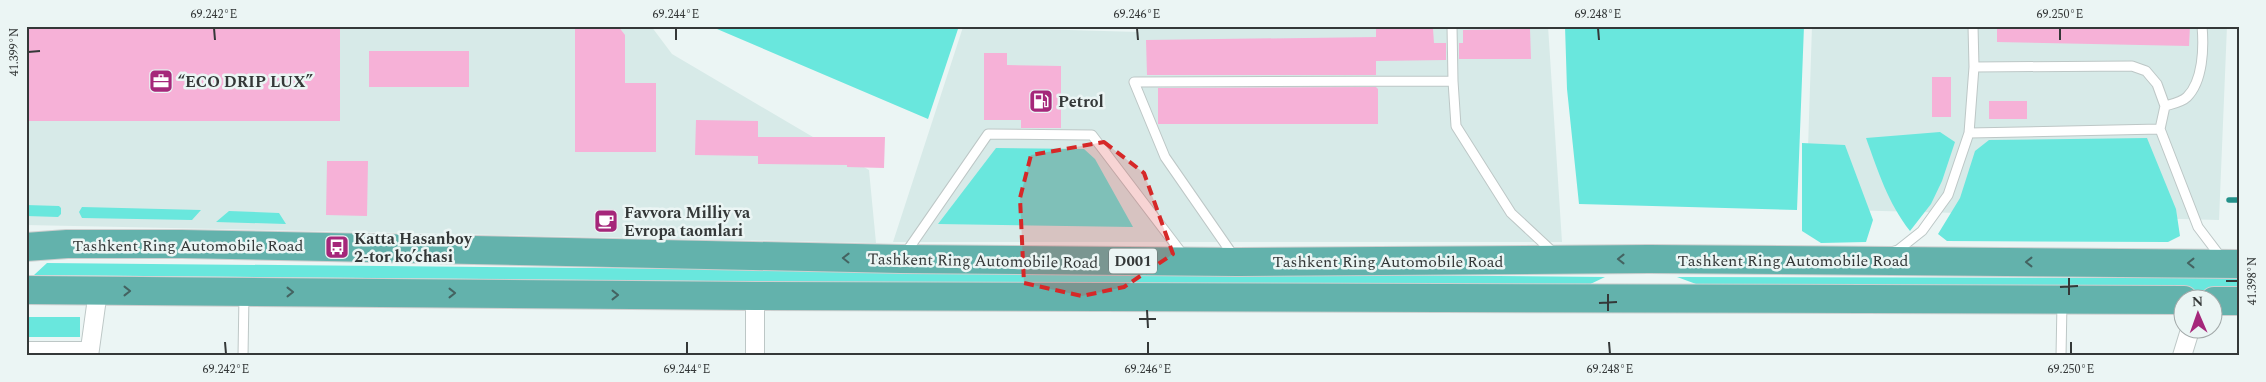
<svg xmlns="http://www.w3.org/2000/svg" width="2266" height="382" font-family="Spectral,serif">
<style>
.built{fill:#d7eae8}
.green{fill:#69e7dd}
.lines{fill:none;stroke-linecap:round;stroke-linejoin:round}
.stream{stroke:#25918a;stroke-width:5.5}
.building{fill:#f6b1d7}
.service-casing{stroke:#bdc7c6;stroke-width:11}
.minor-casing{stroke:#bdc7c6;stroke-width:20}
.trunk-casing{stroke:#cecfcf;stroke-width:30}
.service{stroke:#fff;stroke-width:9}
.minor{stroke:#fff;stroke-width:18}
.trunk{stroke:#63b2ac;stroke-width:28}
.oneway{stroke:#446361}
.marked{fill:#d62828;fill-opacity:0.2;stroke:#d62828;stroke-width:4;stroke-dasharray:10 6;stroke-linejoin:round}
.ticks{fill:none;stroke:#343838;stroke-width:2}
.labels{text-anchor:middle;stroke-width:5;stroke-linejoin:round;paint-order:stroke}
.shield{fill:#ebf5f4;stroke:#6b7170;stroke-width:1}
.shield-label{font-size:15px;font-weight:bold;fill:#343838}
.poi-label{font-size:16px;font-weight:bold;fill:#343838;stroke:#ebf5f4;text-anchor:start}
.street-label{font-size:16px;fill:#343838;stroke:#ebf5f4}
.neatline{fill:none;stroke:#343838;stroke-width:2}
.ticks-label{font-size:12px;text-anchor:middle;fill:#343838}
</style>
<rect width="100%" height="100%" fill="#ebf5f4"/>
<path class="built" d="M 26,26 L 651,26 L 672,54 L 869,170 L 876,243 L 26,225 Z
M 1139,26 L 1548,26 L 1562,242 L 893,242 L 963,27 L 1139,32 Z
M 1812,26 L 2227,26 L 2219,220 L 1806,209 Z"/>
<path class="green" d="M 710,26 L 959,26 L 928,119 Z
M 1565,26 L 1804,26 L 1797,210 L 1579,204 L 1567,89 Z
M 1940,132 L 1955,142 L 1942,181 L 1931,204 L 1910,231 C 1888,203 1878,171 1866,138 Z
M 2147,138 L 2176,209 L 2180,236 L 2168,242 L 1947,241 L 1938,234 L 1960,198 L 1975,151 L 1989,140 Z
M 1802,143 L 1845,145 L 1873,220 L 1866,242 L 1821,243 L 1802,231 Z
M 996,148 L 1084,149 L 1095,159 L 1133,227 L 938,224 Z
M 26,205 L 59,206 L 61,208 L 61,214 L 58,217 L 26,216 Z
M 82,207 L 201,210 L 192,220 L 82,218 L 79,212 Z
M 229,211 L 279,213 L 286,224 L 216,222 Z
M 47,263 L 1605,277 L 1580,289 L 34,275 Z
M 1677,277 L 2240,278 L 2240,290 L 1715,291 Z
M 26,317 L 80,317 L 80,337 L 26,337 Z"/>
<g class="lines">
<path class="stream" d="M 2229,200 L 2240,200"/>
</g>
<path class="building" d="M 26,26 L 340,26 L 340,121 L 26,121 Z
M 575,26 L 618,26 L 625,35 L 625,83 L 656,83 L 656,152 L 575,152 Z
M 1997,26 L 2190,26 L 2189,46 L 1997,42 Z
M 1376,29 L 1433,29 L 1434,43 L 1446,43 L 1446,60 L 1376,61 L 1376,75 L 1147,75 L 1146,40 L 1376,37 Z
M 1530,29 L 1531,59 L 1459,59 L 1459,43 L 1463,43 L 1463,30 Z
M 369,51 L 469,51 L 469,87 L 369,87 Z
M 984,53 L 1007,53 L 1007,65 L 1061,66 L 1061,128 L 1021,128 L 1021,120 L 984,120 Z
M 1932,77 L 1951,77 L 1951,117 L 1932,117 Z
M 1376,87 L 1378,89 L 1378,124 L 1158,124 L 1158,88 Z
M 1989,101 L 2027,101 L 2027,119 L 1989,119 Z
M 696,120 L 758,121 L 758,137 L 885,137 L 884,168 L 847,167 L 847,165 L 758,164 L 758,156 L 695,155 Z
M 327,161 L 368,161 L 367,216 L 326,215 Z"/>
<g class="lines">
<g class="service-casing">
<path id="service" d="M 1452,26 L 1453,81
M 1973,26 L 1974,67
M 2165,106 C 2172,104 2182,102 2187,97 C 2203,81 2204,48 2202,26
M 1969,133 L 2160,129
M 1891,252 L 1898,250 L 1922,231 L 1948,195 L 1969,133 L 1974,67 L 2132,66 L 2146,71 L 2157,84 L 2165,106 L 2160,129 L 2198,227 L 2223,260
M 905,254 L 988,134 L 1092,135 L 1184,256
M 1235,258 L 1165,157 L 1134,82 L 1453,81 L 1456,126 L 1511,213 L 1554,253
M 243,356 L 244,295
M 2061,356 L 2062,303"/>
</g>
<g class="minor-casing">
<path id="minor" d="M 26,351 L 89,351
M 89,356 L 98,291
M 755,356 L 755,296
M 2182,356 L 2190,330"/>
</g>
<g class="trunk-casing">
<path id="trunk" d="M 26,247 L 67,244 L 182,244 L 901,259 L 1238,262 L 1649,259 L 2240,264
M 26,290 L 755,296 L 2184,300
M 2214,301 L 2240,301"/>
</g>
<use href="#service" class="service"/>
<use href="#minor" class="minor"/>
<use href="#trunk" class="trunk"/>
</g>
<defs><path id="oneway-chevron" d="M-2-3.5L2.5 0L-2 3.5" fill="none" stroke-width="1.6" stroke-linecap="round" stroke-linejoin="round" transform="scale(1.25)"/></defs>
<g class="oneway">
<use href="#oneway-chevron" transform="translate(846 258) rotate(-179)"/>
<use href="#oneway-chevron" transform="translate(1621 259) rotate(180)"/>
<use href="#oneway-chevron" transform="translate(2029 262) rotate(-180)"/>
<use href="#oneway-chevron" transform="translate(2191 263) rotate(-180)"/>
<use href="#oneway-chevron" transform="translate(127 291)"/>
<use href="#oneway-chevron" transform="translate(290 292)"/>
<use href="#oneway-chevron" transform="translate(452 293)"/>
<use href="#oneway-chevron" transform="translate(615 295)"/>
</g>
<path class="marked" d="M 1104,142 L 1144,173 L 1173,254 L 1124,287 L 1082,296 L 1024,283 L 1020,198 L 1031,155 Z"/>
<path class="ticks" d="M 214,28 L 215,40M 676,28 L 676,40M 1137,28 L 1138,40M 1598,28 L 1599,40M 2060,28 L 2060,40M 28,52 L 40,51M 2069,278 L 2069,295M 2226,281 L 2238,281M 2060,287 L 2078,286M 1608,294 L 1608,311M 1599,303 L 1617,302M 1147,310 L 1148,328M 1139,319 L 1156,319M 225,342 L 226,354M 687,342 L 687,354M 1148,342 L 1148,354M 1609,342 L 1610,354M 2071,342 L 2071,354"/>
<defs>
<g id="office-square" transform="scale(1.25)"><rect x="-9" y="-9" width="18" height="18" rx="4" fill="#a5277a" stroke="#ebf5f4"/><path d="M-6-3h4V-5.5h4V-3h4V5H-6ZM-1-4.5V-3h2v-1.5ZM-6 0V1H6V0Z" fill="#fff"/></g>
<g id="fuel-square" transform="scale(1.25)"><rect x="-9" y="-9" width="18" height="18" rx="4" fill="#a5277a" stroke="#ebf5f4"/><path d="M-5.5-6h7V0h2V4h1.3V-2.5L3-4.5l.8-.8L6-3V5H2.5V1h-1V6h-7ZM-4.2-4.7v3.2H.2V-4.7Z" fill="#fff"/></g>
<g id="cafe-square" transform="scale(1.25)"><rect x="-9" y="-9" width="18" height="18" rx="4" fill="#a5277a" stroke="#ebf5f4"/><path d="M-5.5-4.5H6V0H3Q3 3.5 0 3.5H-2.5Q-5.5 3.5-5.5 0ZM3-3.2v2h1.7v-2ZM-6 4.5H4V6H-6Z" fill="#fff"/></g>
<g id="bus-square" transform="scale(1.25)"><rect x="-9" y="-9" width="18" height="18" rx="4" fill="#a5277a" stroke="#ebf5f4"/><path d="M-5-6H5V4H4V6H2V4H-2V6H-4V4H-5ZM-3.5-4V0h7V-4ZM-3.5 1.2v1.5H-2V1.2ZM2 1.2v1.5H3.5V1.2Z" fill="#fff"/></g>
</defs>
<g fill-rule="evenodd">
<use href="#office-square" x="161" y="81"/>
<use href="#fuel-square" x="1041" y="101"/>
<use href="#cafe-square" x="606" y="221"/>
<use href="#bus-square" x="337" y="247"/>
</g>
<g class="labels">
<rect class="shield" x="1109" y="248.5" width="48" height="25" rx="4"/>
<g class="shield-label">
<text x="1133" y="266">D001</text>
</g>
<g class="poi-label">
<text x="178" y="87">“ECO DRIP LUX”</text>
<text x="1058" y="107">Petrol</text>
<text x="624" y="218">Favvora Milliy va<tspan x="624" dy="18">Evropa taomlari</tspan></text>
<text x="354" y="244">Katta Hasanboy<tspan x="354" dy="18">2-tor ko’chasi</tspan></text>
</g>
<g class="street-label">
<text x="188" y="251">Tashkent Ring Automobile Road</text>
<text transform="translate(983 260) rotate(1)" y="6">Tashkent Ring Automobile Road</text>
<text x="1793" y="266">Tashkent Ring Automobile Road</text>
<text x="1388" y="267">Tashkent Ring Automobile Road</text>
</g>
</g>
<rect width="2266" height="382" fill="none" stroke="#ebf5f4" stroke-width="55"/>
<g transform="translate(2198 314) rotate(358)"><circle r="24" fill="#ebf5f4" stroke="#a2a9a9"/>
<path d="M0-4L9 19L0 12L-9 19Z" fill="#a5277a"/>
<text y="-8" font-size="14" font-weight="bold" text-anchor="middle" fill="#343838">N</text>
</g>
<rect x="28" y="28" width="2210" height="326" class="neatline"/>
<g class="ticks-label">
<text x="214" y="18">69.242°E</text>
<text x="676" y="18">69.244°E</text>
<text x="1137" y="18">69.246°E</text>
<text x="1598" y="18">69.248°E</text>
<text x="2060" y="18">69.250°E</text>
<text transform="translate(14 52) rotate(-90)" y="4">41.399°N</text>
<text transform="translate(2252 281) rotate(-90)" y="4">41.398°N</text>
<text x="226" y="373">69.242°E</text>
<text x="687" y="373">69.244°E</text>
<text x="1148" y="373">69.246°E</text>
<text x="1610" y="373">69.248°E</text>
<text x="2071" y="373">69.250°E</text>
</g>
</svg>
